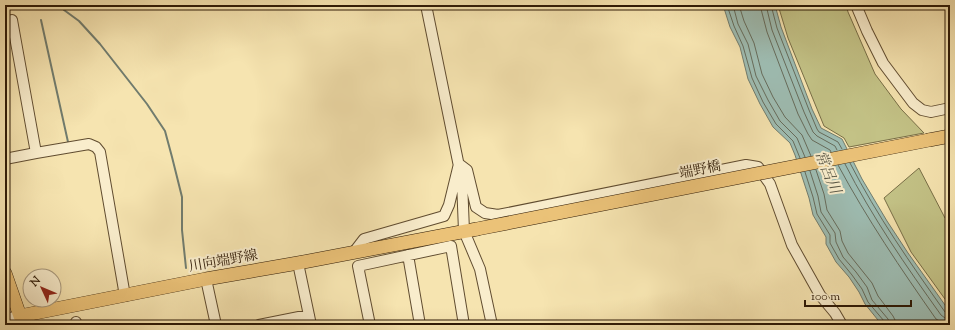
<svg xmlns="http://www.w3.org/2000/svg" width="955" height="330" font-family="'Sorts Mill Goudy','Noto Serif JP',serif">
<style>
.green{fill:#c3c286;stroke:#786e46}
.water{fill:#9ebdb3;stroke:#717c6e}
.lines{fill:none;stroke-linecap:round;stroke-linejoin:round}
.shore{stroke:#666c5c;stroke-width:1}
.stream{stroke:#717c6e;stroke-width:2}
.minor-casing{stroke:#604c30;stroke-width:12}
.major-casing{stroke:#2e1a06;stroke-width:14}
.minor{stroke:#f9edcc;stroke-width:10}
.major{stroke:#ebc278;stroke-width:13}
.major-bridge-casing{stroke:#2e1a06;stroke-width:14;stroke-linecap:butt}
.major-bridge{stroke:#ebc278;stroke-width:13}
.labels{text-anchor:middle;stroke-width:4;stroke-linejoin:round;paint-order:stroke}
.street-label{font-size:14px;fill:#2e1a06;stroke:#f9edcc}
.water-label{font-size:15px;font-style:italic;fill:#555343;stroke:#f9edcc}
</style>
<rect width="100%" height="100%" fill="#f6e4b0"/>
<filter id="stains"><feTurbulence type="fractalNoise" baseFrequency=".005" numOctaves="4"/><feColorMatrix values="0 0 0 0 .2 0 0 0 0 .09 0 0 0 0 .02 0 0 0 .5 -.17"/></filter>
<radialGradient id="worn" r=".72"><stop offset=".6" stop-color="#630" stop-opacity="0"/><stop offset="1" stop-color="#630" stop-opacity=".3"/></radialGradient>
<path class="green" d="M 778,5 L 846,5 L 848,12 L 875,74 L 901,109 L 924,133 L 849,147 L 844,138 L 824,126 L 788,38 Z
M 919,168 L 945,218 L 950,220 L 950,306 L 911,252 L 884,198 Z"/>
<path class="water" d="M 723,5 L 775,5 L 781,27 L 812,109 L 821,128 L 842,139 L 862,179 L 887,221 L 908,253 L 950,312 L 950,325 L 882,325 L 865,304 L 859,292 L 849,277 L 836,262 L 826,244 L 826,237 L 813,215 L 809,198 L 795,155 L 790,143 L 773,127 L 760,104 L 748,79 L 740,47 L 730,27 Z"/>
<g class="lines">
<path class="shore" d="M 727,5 L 734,26 L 743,46 L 752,78 L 763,102 L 776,124 L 793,141 L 800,158
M 733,5 L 738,24 L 748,44 L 756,76 L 768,100 L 780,121 L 797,138 L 805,157
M 739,5 L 744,21 L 754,43 L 762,74 L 773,97 L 785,117 L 802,135 L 811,156
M 760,5 L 761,9 L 767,32 L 798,114 L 808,134 L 812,140 L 830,150 L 831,152
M 766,5 L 772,30 L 804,112 L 813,132 L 817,136 L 835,146 L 837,150
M 771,5 L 777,28 L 809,110 L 817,129 L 819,132 L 838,142 L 842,149
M 850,163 C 877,216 911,264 945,312 L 947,313 L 950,314
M 845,164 C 872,217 906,266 941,315 L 945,318 L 950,319
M 838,165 C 867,219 901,269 936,319 L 943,323 L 950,325
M 816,170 L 824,194 L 827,210 L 840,231 L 842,241 L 848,253 L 872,283 L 878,296 L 893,316 L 895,320 L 896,325
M 810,171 L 818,196 L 821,212 L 835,233 L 836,242 L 843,257 L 856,272 L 867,287 L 872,300 L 888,319 L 890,325
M 805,172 L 813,197 L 817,214 L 830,235 L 830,243 L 839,259 L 852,275 L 862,289 L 868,302 L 884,321 L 885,325"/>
<path class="stream" d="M 64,10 L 79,21 L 100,44 L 147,104 L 165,131 L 172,157 L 182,197 L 182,230 L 186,268
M 41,20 L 68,142"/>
<g class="minor-casing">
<path id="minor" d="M 426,5 L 462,181 L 464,231 L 480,269 L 492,325
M 856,5 L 867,31 L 883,63 L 913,103 L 922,110 L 931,112 L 950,108
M 5,22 L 12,20 L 36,153 L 5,159
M 36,153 L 89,144 L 96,147 L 100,152 L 125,296
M 354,252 L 364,239 L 444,216 L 449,205 L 459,164 L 467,170 L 476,207 L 485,213 L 498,215 L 746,165 L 758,167 L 770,184 L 792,245 L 820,295 L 835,313 L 842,325
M 408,255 L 420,325
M 298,263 L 311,325
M 206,279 L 216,325
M 5,319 L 20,316 L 23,325
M 76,322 L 76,325
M 259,325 L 309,315
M 370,325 L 358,266 L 451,246 L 464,325"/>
</g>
<g class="major-casing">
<path id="major" d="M 929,140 L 950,136
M 5,273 L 20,316 L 206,279 L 298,263 L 477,229"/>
</g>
<use href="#minor" class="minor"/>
<use href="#major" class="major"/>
<g class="major-bridge-casing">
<path id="major-bridge" d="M 477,229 L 929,140"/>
</g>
<use href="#major-bridge" class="major-bridge"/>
</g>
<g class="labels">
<g class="street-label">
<text transform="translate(700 169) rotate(-11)" y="5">端野橋</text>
<text transform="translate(223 260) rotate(-10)" y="5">川向端野線</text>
</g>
<g class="water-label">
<text transform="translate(828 172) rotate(68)" y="5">常呂川</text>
</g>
</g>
<rect width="955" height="330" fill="none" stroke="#f6e4b0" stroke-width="20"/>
<rect x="6" y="6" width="943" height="318" fill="none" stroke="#2e1a06" stroke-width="2"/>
<rect x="10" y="10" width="935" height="310" fill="none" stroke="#2e1a06"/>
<g transform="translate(42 288) rotate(314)"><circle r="19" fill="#f9edcc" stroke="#a8997d"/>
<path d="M0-3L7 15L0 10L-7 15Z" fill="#8f2418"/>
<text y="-6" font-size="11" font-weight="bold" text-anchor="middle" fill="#2e1a06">N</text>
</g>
<path d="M805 300v6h106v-6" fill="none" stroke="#2e1a06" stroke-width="2"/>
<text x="811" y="300" font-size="12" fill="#2e1a06" stroke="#f9edcc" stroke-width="3" paint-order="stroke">100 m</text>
<rect width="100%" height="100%" filter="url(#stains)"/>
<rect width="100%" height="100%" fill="url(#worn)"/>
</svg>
